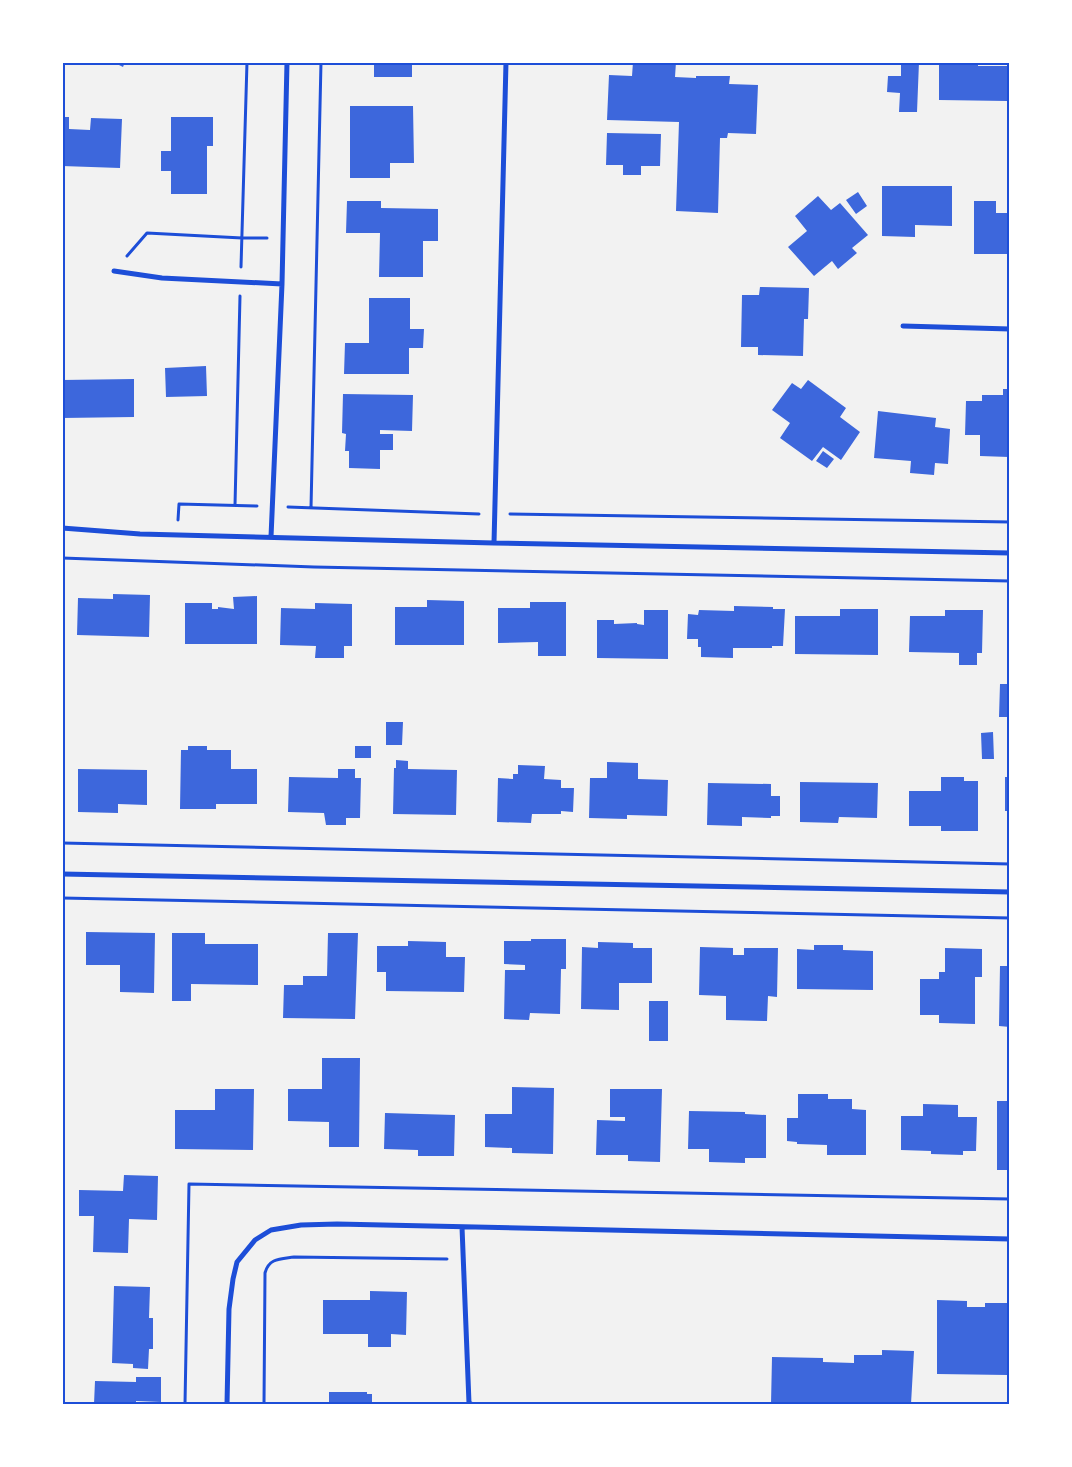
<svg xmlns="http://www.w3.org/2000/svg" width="1072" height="1467" font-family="Georgia,serif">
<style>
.building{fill:#3d67dc}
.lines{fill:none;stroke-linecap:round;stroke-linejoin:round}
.path{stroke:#1d4ed8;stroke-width:3}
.minor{stroke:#1d4ed8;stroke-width:5}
.neatline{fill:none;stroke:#1d4ed8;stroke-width:2}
</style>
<rect width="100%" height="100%" fill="#f2f2f2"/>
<path class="building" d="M 113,62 L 125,62 L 123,67 Z
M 374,62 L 412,62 L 412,77 L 374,77 Z
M 633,62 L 676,62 L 675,77 L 696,78 L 696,76 L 730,76 L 729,84 L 758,85 L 756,134 L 728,133 L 727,138 L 720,138 L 718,213 L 676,211 L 679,122 L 607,120 L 609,75 L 632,76 Z
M 901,62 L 919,62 L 917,112 L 899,112 L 900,93 L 887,92 L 888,76 L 901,76 Z
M 939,62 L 978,62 L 978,66 L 1007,66 L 1007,101 L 939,100 Z
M 350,106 L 413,106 L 414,163 L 390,163 L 390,178 L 350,178 Z
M 62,117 L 69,117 L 69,129 L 90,130 L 91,118 L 122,119 L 120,168 L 62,166 Z
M 171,117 L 213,117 L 213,146 L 207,146 L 207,194 L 171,194 L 171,171 L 161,171 L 161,151 L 171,151 Z
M 607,133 L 661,134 L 660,166 L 641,166 L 641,175 L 623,175 L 623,165 L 606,165 Z
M 882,186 L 952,186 L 952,226 L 915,225 L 915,237 L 882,236 Z
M 858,192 L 867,206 L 856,214 L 846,200 Z
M 818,196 L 831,210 L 840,203 L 868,235 L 852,248 L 857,253 L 838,269 L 832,261 L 814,276 L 788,247 L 807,231 L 795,216 Z
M 347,201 L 381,201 L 381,208 L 438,209 L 438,241 L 423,241 L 423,277 L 379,277 L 380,233 L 346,233 Z
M 974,201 L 996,201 L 996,213 L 1010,213 L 1010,254 L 974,254 Z
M 760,287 L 809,288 L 808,319 L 804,319 L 803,356 L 758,355 L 758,347 L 741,347 L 742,295 L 759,295 Z
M 369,298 L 410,298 L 410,329 L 424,329 L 423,348 L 409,348 L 409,374 L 344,374 L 345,343 L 369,343 Z
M 206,366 L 207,396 L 166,397 L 165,368 Z
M 134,379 L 134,417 L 62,418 L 62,380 Z
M 808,380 L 846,408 L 840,417 L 860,432 L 841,460 L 823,447 L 812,461 L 780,438 L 790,423 L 772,410 L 792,383 L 801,389 Z
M 1003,389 L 1010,389 L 1009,457 L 980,456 L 980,435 L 965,435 L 966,401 L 982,401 L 982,395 L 1003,395 Z
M 343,394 L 413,395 L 412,431 L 380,430 L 380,434 L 393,434 L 393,450 L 380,450 L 380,469 L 349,468 L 349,451 L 345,451 L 346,434 L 342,433 Z
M 878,411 L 936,418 L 935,427 L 950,429 L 948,464 L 935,463 L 934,475 L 910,473 L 911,461 L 874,458 Z
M 823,451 L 834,459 L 827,468 L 816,461 Z
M 113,594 L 150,595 L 149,637 L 77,635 L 78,598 L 113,599 Z
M 257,596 L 257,644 L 185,644 L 185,603 L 212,603 L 212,609 L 218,609 L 218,607 L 234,609 L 233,597 Z
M 427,600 L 464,601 L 464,645 L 395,645 L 395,607 L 427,607 Z
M 530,602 L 566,602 L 566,656 L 538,656 L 538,642 L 498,643 L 498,608 L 530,608 Z
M 315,603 L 352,604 L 352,646 L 344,646 L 344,658 L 315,658 L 316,646 L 280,645 L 281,608 L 315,609 Z
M 734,606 L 773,607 L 773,609 L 785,609 L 783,646 L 772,646 L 772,648 L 733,648 L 733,658 L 701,657 L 701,647 L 698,647 L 698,639 L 687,639 L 688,614 L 698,615 L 699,610 L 734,611 Z
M 840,609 L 878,609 L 878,655 L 795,654 L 795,616 L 840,616 Z
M 644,610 L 668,610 L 668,659 L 597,658 L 597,620 L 614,620 L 614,624 L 637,623 L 637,624 L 644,625 Z
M 945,610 L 983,610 L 982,653 L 977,653 L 977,665 L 959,665 L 959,653 L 909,652 L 910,616 L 945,616 Z
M 1000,684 L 1010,684 L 1010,717 L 999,717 Z
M 386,722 L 403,722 L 402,745 L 386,745 Z
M 993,732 L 994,759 L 982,759 L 981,733 Z
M 188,746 L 207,746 L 207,750 L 231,750 L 231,769 L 257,769 L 257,804 L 216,804 L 216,809 L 180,809 L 181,750 L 188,750 Z
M 355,746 L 371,746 L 371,758 L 355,758 Z
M 396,760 L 408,761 L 408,769 L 457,770 L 456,815 L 393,814 L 394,768 L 396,768 Z
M 607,762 L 638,763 L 638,779 L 668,780 L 667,816 L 627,815 L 627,819 L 589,818 L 590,778 L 607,778 Z
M 518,765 L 545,766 L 544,779 L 561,780 L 561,788 L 574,788 L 573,812 L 561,811 L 561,814 L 532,814 L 531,823 L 497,822 L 498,778 L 513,779 L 513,774 L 518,774 Z
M 78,769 L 147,770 L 147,805 L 118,804 L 118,813 L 78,812 Z
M 338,769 L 355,769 L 355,778 L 361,778 L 360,818 L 346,818 L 346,825 L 326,825 L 324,813 L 288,812 L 289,777 L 338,778 Z
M 941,777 L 964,777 L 964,781 L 978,781 L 978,831 L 941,831 L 941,826 L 909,826 L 909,791 L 941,791 Z
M 1005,777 L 1010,777 L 1010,811 L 1005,811 Z
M 800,782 L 878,783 L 877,818 L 839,817 L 838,823 L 800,822 Z
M 708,783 L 771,784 L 771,796 L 780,796 L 780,816 L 771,816 L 771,818 L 742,817 L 742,826 L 707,825 Z
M 86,932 L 155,933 L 154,993 L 120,992 L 120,965 L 86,965 Z
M 172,933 L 205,933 L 205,944 L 258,944 L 258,985 L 191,984 L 191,1001 L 172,1001 Z
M 328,933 L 358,933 L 355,1019 L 283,1018 L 284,985 L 303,985 L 303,976 L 327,976 Z
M 531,939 L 566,939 L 566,969 L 561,969 L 560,1014 L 530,1013 L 529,1020 L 504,1019 L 505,970 L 525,970 L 525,965 L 504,964 L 504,941 L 531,941 Z
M 408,941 L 446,942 L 446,957 L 465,957 L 464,992 L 386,991 L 386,972 L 377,972 L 377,946 L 408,946 Z
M 598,942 L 633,943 L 633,948 L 652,948 L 652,983 L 619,983 L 619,1010 L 581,1009 L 582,947 L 598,948 Z
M 814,945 L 843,945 L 843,950 L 873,951 L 873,990 L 797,989 L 797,949 L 814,950 Z
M 700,947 L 733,948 L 733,955 L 744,955 L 744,948 L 778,948 L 777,997 L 768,996 L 767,1021 L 726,1020 L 726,996 L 699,995 Z
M 945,948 L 982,949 L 982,977 L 975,977 L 975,1024 L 939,1023 L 939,1015 L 920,1015 L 920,979 L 939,979 L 939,972 L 945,972 Z
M 1000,966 L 1010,966 L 1010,1027 L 999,1026 Z
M 649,1001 L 668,1001 L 668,1041 L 649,1041 Z
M 322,1058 L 360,1058 L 359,1147 L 329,1147 L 329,1122 L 288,1121 L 288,1089 L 322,1089 Z
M 512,1087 L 554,1088 L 553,1154 L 512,1153 L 512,1148 L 485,1147 L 485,1114 L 512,1114 Z
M 215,1089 L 254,1089 L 253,1150 L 175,1149 L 175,1110 L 215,1110 Z
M 610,1089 L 662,1089 L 660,1162 L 628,1161 L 628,1155 L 596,1155 L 597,1120 L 625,1121 L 625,1117 L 610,1117 Z
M 798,1094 L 828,1094 L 828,1099 L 852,1099 L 852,1109 L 866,1110 L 866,1155 L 827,1155 L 827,1145 L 797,1144 L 797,1142 L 787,1141 L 787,1118 L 798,1118 Z
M 997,1101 L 1010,1101 L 1010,1170 L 997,1170 Z
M 923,1104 L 958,1105 L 958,1117 L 977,1117 L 976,1151 L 963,1151 L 963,1155 L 931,1154 L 931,1151 L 901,1150 L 901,1116 L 923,1116 Z
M 689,1111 L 745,1112 L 745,1114 L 766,1115 L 766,1158 L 745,1158 L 745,1163 L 709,1162 L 709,1149 L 688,1149 Z
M 385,1113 L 455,1115 L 454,1156 L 418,1156 L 418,1150 L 384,1149 Z
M 124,1175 L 158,1176 L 157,1220 L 129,1219 L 128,1253 L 93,1252 L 94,1216 L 79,1216 L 79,1190 L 123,1191 Z
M 114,1286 L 150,1287 L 149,1318 L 153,1318 L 153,1349 L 149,1349 L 148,1369 L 133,1368 L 133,1364 L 112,1363 Z
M 370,1291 L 407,1292 L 406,1335 L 391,1334 L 391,1347 L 368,1347 L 368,1334 L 323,1334 L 323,1300 L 370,1300 Z
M 937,1300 L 967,1301 L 967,1307 L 985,1307 L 985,1303 L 1007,1303 L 1007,1375 L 937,1374 Z
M 882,1350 L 914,1351 L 911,1404 L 859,1403 L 859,1404 L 829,1404 L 829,1402 L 822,1402 L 822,1404 L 771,1404 L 772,1357 L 823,1358 L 823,1362 L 854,1363 L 854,1355 L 882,1355 Z
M 136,1377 L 161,1377 L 161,1402 L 136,1401 L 136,1404 L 94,1404 L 95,1381 L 136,1382 Z
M 329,1392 L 367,1392 L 367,1394 L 372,1394 L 372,1404 L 329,1404 Z"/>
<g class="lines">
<path class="path" d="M 127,256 L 147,233 L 242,238 L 267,238
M 241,267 L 247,62
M 235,505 L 240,296
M 288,507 L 479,514
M 311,508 L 321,62
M 510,514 L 1010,522
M 178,520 L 179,504 L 257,506
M 62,558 L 314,567 L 1010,581
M 62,843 L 1010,864
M 62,898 L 1010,918
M 185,1404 L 189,1184 L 1010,1199
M 264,1404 L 265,1273 C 269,1258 280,1259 294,1257 L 447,1259"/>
<path class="minor" d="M 114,271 L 162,278 L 282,284
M 903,326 L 1010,329
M 62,528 L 140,534 L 494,543 L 1010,553
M 271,537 L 282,284 L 287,62
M 494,543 L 506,62
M 62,874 L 1010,892
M 462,1227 L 469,1403 L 471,1404
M 227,1404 L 229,1309 L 233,1279 L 237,1262 L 255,1240 L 271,1230 L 301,1225 L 337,1224 L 1010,1239"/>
</g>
<rect width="1072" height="1467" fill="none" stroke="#ffffff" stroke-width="128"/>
<rect x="64" y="64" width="944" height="1339" class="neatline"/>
</svg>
